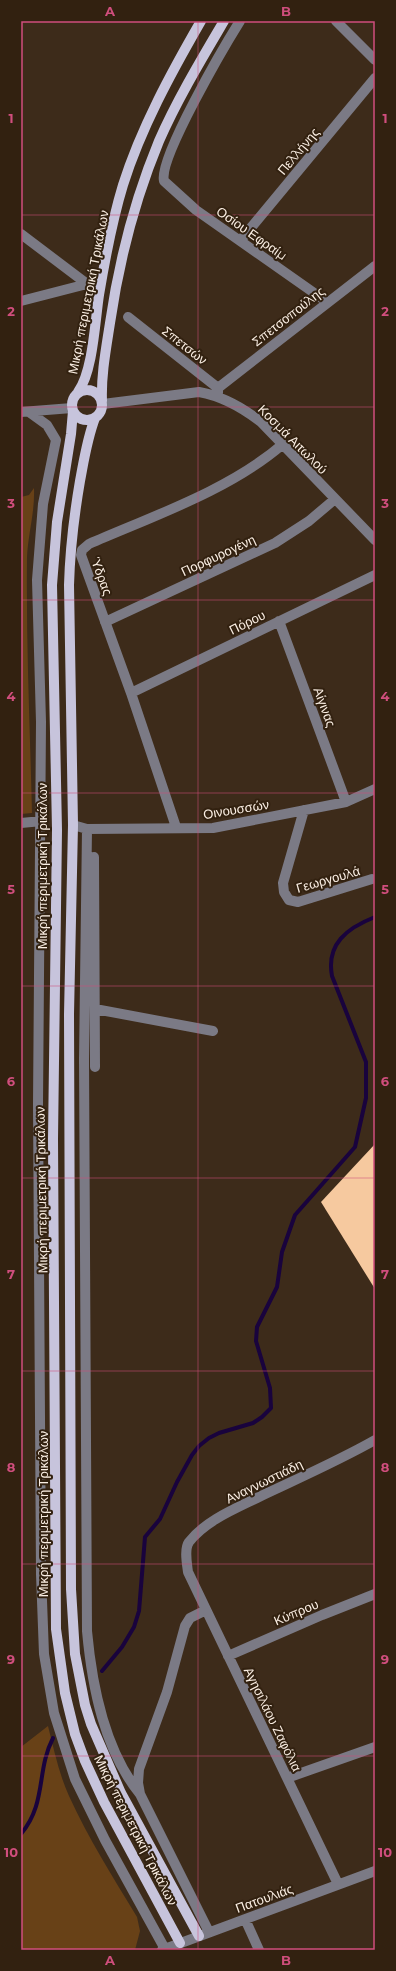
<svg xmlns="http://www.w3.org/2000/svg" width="396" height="1971" font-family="Montserrat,sans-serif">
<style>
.green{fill:#684117}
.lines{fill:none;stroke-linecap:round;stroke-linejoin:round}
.stream{stroke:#19033d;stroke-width:4}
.building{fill:#f6c99f}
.minor{stroke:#7b7a85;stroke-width:10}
.major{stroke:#c7c4dc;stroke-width:10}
.grid{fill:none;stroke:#d04e7d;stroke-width:1;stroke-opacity:0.55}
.labels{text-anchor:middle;stroke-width:4;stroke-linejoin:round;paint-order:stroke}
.street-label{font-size:13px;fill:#fbefe4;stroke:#322110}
.neatline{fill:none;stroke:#d04e7d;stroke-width:1.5}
.grid-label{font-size:13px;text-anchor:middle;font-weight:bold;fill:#d04e7d}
</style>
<rect width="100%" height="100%" fill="#3d2b1a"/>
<path class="green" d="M 34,488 C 35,512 28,534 27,558 C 26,643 30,728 32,813 L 21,814 L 21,497 L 29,495 Z
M 48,1726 C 54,1750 59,1774 69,1796 C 88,1838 113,1877 137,1917 L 140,1931 L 135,1950 L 21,1950 L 21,1747 Z"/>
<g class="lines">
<path class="stream" d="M 102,1671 L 122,1647 L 134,1627 L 139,1611 L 145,1537 L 160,1519 L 177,1482 L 192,1455 L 199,1446 L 209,1438 L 219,1433 L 253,1423 L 262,1417 L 271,1408 L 270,1388 L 256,1341 L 257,1327 L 277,1287 L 282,1252 L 295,1215 L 355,1147 L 366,1098 L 366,1062 L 332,976 C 326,944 347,928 375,917
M 21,1834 C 47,1803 36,1771 53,1738"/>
</g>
<path class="building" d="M 375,1144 L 375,1289 L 321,1202 Z"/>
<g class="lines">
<path class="minor" d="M 240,21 C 225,45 158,159 164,181 L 196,210 L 327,302
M 336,21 L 375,60
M 21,234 L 99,293
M 240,241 L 375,78
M 21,301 L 87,284
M 128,317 L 218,388 L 218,393
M 218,388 L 375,266
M 103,404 L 199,392 C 222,396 243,408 261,422 L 375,540
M 21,412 L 72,408
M 29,412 L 47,425 L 56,440 L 43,504 L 37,580 L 41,722 L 38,1104 L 41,1574 L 44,1654 L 54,1713 L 75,1779 L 105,1840 L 165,1949
M 279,621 L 346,802
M 105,622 L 275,543 L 309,521 L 335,499
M 131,693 L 375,575
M 304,810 L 283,883 L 284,892 L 289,900 L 298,902 L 372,879
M 21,823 L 42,821
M 73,825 L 87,829 L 213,828 L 346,802 L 375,789
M 176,827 L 131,693 L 81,555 L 82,550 L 89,544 C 153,516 230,490 283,444
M 87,829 L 84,1059 L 87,1631 C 92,1686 104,1750 140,1794
M 94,857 L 95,1067
M 95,1009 L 213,1031
M 206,1610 L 190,1618 L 185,1626 L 167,1692 L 139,1769 L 138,1783 L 140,1794 L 209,1932
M 228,1656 L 322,1615 L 375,1594
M 287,1778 L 375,1747
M 338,1884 L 188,1572 C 187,1564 184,1549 189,1542 C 206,1520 237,1508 261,1496 C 299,1478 338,1461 375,1440
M 245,1919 L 259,1950
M 162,1950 L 375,1871"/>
<path class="major" d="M72 405a15 15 0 1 1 30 0a15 15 0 1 1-30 0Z
M 78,392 C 93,372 95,321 99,295 C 105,259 112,221 123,185 C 141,128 171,73 201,21
M 102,401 C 101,375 106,349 110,323 C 119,261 135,199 159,141 C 177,100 201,60 224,21
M 73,411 L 71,434 L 57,522 L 52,585 L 57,830 L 53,1139 L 56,1629 L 65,1693 L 75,1734 L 85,1761 L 104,1802 L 180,1943
M 95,418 C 87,439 84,460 80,481 C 74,516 70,550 69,585 L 73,825 L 69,1014 L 71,1589 L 75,1654 L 85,1705 L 91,1724 L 121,1793 L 199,1936"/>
</g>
<path class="grid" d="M 198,21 L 198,1950M 21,215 L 375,215M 21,407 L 375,407M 21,600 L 375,600M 21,793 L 375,793M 21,986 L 375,986M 21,1178 L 375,1178M 21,1371 L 375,1371M 21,1564 L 375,1564M 21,1756 L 375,1756"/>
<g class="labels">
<g class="street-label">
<text transform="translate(298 151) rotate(-50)" y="5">Πελλήνης</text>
<text transform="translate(252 233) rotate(35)" y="5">Οσίου Εφραίμ</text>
<text transform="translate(88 292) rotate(-79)" y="5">Μικρή περιμετρική Τρικάλων</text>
<text transform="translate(288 316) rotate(-38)" y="5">Σπετσοπούλης</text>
<text transform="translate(185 345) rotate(38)" y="5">Σπετσών</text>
<text transform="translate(293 439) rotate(45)" y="5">Κοσμά Αιτωλού</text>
<text transform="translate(218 555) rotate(-25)" y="5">Πορφυρογένη</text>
<text transform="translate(102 576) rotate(70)" y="5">Ύδρας</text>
<text transform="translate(247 622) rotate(-26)" y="5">Πόρου</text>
<text transform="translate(325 707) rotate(70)" y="5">Αίγινας</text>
<text transform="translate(236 809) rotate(-9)" y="5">Οινουσσών</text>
<text transform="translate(42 866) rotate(-90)" y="5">Μικρή περιμετρική Τρικάλων</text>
<text transform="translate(328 879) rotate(-16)" y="5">Γεωργουλά</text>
<text transform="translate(41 1190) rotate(-91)" y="5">Μικρή περιμετρική Τρικάλων</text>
<text transform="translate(264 1481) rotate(-26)" y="5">Αναγνωστιάδη</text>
<text transform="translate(43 1514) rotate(-90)" y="5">Μικρή περιμετρική Τρικάλων</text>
<text transform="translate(296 1612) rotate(-23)" y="5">Κύπρου</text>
<text transform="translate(273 1719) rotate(64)" y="5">Αγησιλάου Ζαφόλια</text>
<text transform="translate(136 1830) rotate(63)" y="5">Μικρή περιμετρική Τρικάλων</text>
<text transform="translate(264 1898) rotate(-20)" y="5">Πατουλιάς</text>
</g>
</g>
<rect width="396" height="1971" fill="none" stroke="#322110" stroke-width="44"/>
<rect x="22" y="22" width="352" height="1927" class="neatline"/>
<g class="grid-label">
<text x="110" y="16">A</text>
<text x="286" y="16">B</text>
<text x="11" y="123">1</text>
<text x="385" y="123">1</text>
<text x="11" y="316">2</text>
<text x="385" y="316">2</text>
<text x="11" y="508">3</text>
<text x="385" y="508">3</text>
<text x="11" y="701">4</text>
<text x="385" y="701">4</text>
<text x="11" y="894">5</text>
<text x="385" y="894">5</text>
<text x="11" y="1086">6</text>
<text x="385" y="1086">6</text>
<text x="11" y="1279">7</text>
<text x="385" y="1279">7</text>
<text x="11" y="1472">8</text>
<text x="385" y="1472">8</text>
<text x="11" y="1664">9</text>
<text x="385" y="1664">9</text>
<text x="11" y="1857">10</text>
<text x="385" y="1857">10</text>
<text x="110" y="1965">A</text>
<text x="286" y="1965">B</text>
</g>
</svg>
